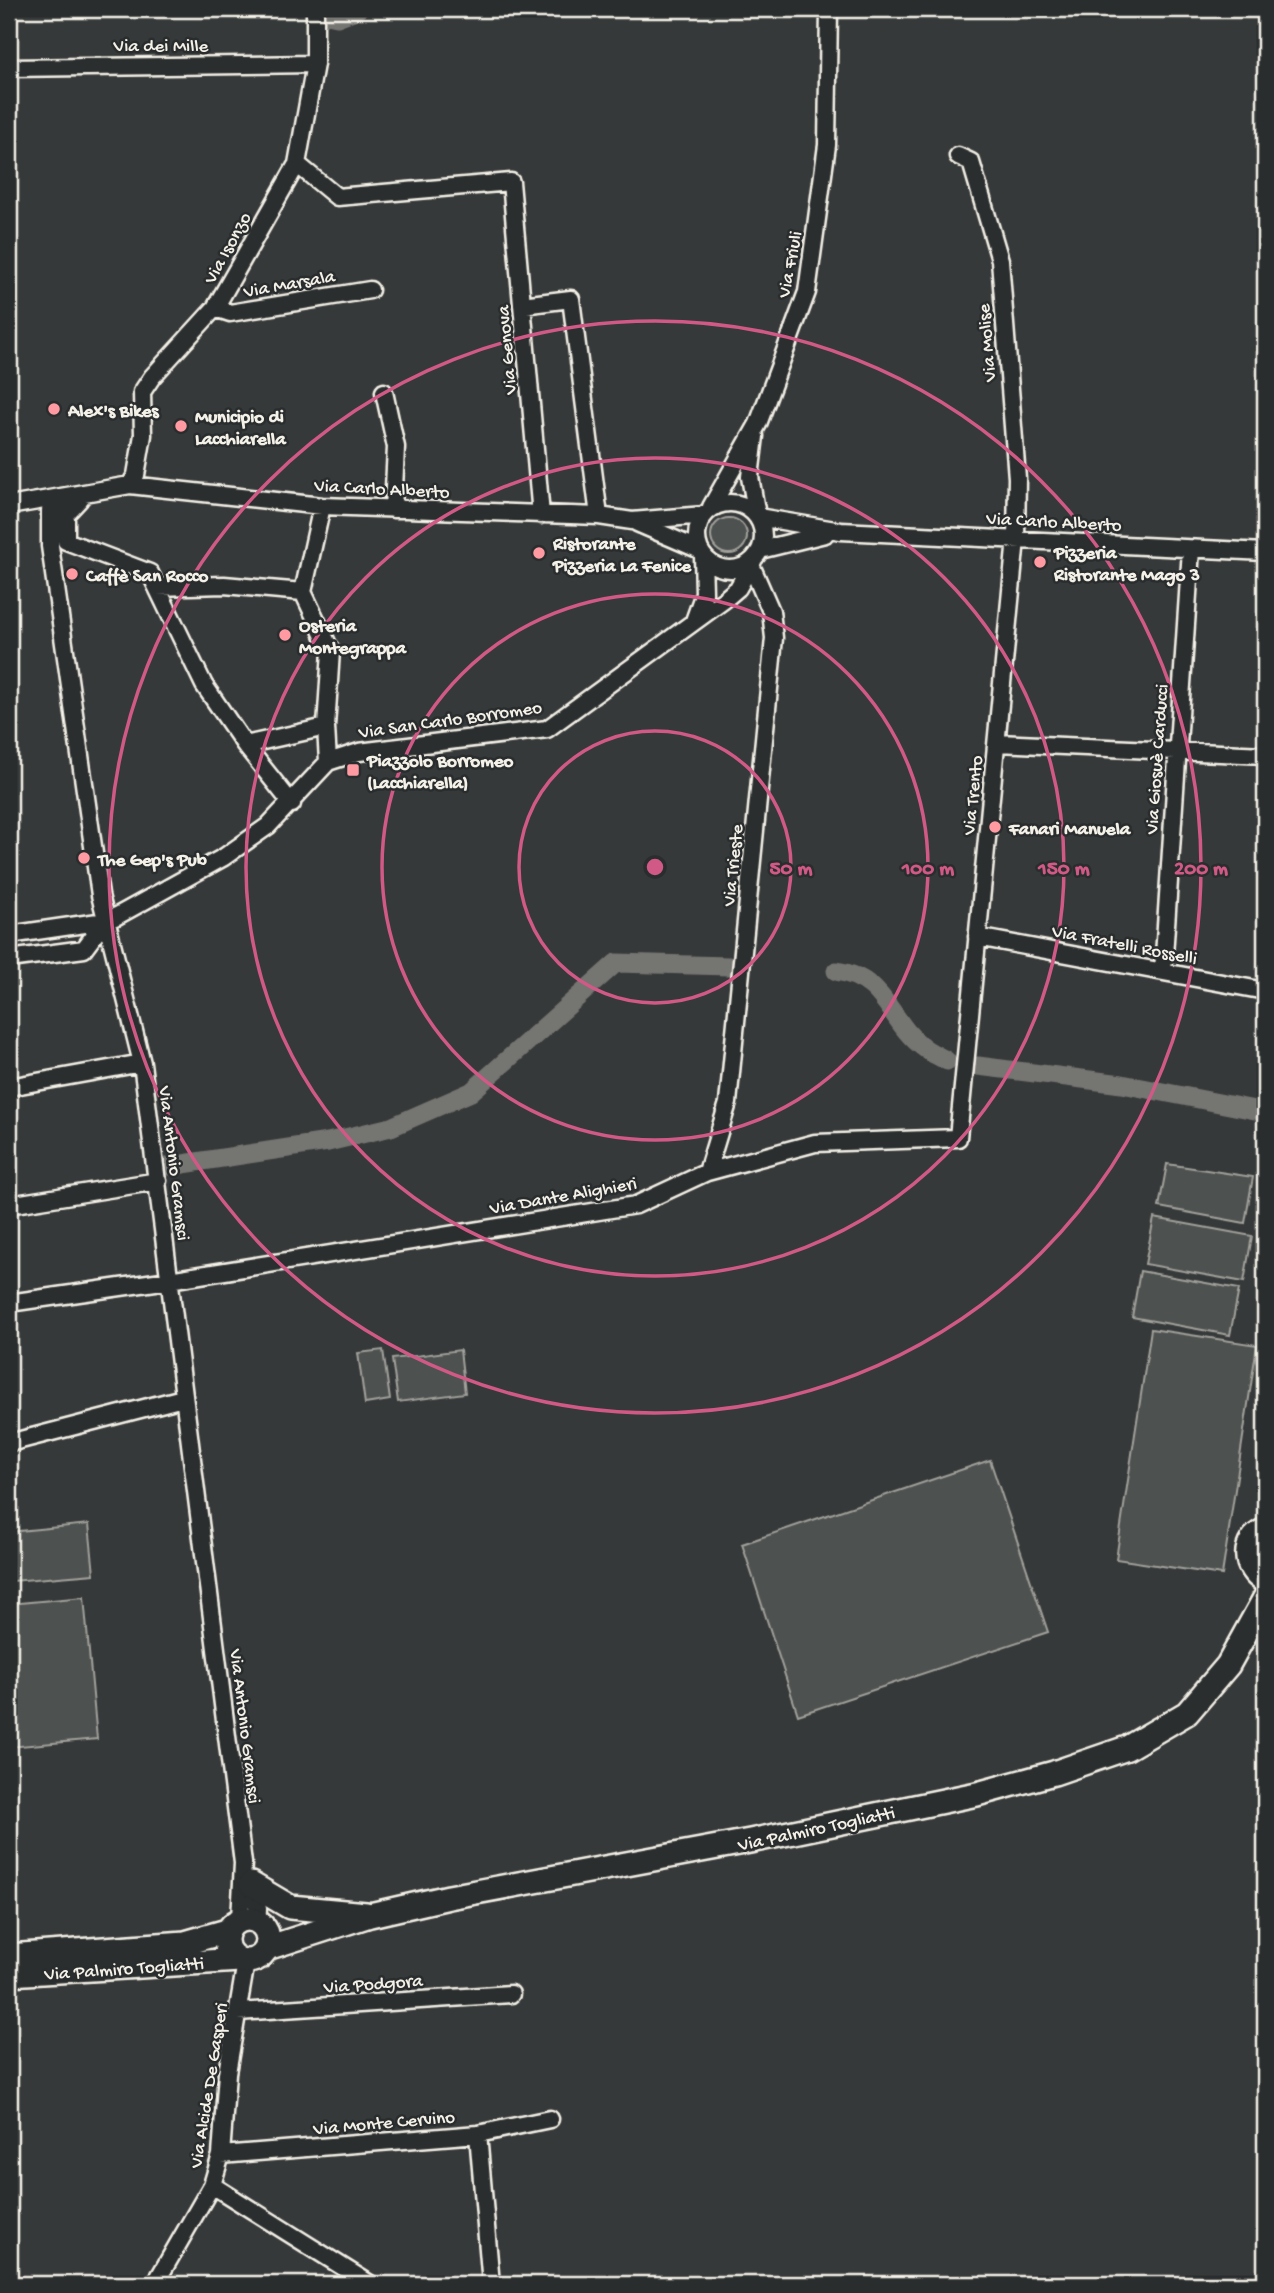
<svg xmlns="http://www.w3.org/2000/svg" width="1274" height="2293" font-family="'Gochi Hand',sans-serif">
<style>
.green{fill:#4e514f;stroke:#a1a19c;stroke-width:2}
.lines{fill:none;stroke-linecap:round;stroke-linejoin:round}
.canal{stroke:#757572;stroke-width:19}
.street-casing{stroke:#f4f1e8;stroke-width:21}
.secondary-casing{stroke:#f4f1e8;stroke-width:28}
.street{stroke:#2a2d2e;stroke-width:16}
.secondary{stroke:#2a2d2e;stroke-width:23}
.ring{fill:none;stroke:#d15985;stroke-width:3.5}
.poi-dot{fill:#ff9aa2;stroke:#2a2d2e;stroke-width:2.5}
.labels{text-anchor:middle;stroke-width:5;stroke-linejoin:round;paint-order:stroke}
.street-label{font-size:19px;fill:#f4f1e8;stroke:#2a2d2e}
.poi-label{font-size:19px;font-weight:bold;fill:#f4f1e8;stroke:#2a2d2e;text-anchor:start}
.centre{fill:#d15985;stroke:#2a2d2e;stroke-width:3.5}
.ring-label{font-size:21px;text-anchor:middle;font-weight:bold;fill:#d15985;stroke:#2a2d2e;stroke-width:5;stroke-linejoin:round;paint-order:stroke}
</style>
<rect width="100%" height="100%" fill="#363939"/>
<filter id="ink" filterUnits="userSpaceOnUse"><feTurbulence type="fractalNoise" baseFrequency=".0143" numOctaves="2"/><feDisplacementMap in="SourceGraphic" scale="14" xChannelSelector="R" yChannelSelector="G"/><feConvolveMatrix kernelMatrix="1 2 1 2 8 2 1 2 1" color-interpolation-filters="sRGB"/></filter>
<g filter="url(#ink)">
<path class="green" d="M711 536a18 18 0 1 1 36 0a18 18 0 1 1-36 0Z
M 1167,1164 L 1253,1177 L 1245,1223 L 1159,1207 Z
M 1154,1218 L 1252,1236 L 1244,1282 L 1145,1264 Z
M 1140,1271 L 1239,1289 L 1230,1335 L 1132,1317 Z
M 1151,1329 L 1257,1345 L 1222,1575 L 1116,1559 Z
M 383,1350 L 390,1400 L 365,1404 L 358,1353 Z
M 460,1350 L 465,1393 L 398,1402 L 392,1359 Z
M 990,1460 L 1048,1632 L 798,1715 L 742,1544 Z
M 89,1524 L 94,1574 L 12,1581 L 9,1532 Z
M 84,1597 L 97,1739 L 9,1747 L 9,1604 Z"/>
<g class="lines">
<path class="canal" d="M 328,15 L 337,17 L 358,9
M 836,971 C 887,978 889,1022 923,1047 C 930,1053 939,1056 947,1061
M 978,1066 L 1122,1084 L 1265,1112
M 170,1166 L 328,1142 L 391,1127 L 471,1092 L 616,963 L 729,966"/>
<g class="street-casing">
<path id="street" d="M 9,68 L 315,64
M 297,164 L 337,197 L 511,182 L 541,515
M 522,305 L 571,299 L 599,516
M 215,308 L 230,313 L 370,290
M 384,392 L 396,447 L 393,509
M 755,436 L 750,477 L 757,515
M 130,485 L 136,475 L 143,435 L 142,392 L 152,377 L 215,308 L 297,164 L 315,64 L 315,9
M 84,495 L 50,511 L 50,546 L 100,895 L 142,1063 L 243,1863 L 240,1919
M 80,499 L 66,514 L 66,541 L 150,573 L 204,685 L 245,745
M697 536a33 33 0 1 1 66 0a33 33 0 1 1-66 0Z
M 9,506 L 130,485 L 322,506 L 599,516 L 632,521 L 704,515
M 322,506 L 303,592 L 331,651 L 326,727
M 711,507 L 758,424 L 807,292 L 827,145 L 829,9
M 758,517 L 841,531 L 1265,552
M 637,523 L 700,550
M 760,550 L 825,534
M 157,587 L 224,585 L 303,592
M 694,621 L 704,593 L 703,555
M 997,743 L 1265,755
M 292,804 L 245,745 L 326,727 L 328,762
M 9,935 L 105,921 L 117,916 L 224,857 L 268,826 L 328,762 L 359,752 L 547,729 L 724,600 L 738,588 L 753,561
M 977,937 L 1265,991
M 9,959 L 84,949 L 105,921
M 1163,971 L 1191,549
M 9,1087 L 142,1063
M 707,1172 L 728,1103 L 774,638 L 771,611 L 751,565
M 9,1205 L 158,1181
M 9,1303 L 169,1280 L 636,1205 L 707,1172 L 815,1143 L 958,1138 L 1016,539 L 1017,478 L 1000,260 L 971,162 L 958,156
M 9,1443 L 183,1398
M 250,1882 L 258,1909 L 257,1921
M 238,2012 L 511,1994
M 478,2134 L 491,2284
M 221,2155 L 478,2134 L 550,2119
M 212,2185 L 370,2284
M 155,2284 L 212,2185 L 221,2155 L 227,2073 L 246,1962"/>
</g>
<g class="secondary-casing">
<path id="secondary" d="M 1265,1530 C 1241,1541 1243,1569 1265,1581
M 251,1884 L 290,1907 L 366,1914
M226 1940a21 21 0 1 1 42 0a21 21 0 1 1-42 0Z
M 267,1948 L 370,1915 L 449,1897 L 750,1841 L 977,1794 L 1054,1773 L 1127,1748 L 1187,1713 L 1228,1665 L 1265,1598
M 9,1956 L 185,1943 L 227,1931
M 9,1974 L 240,1960"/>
</g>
<use href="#street" class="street"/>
<use href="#secondary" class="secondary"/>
</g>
</g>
<g class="ring">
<circle cx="655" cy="867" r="136"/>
<circle cx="655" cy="867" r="273"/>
<circle cx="655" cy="867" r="409"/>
<circle cx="655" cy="867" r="546"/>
</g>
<g class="poi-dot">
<circle cx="54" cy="409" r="7"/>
<circle cx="181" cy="426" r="7"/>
<circle cx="539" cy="553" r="7"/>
<circle cx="1040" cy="562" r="7"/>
<circle cx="72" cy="574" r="7"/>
<circle cx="285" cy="635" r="7"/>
<rect x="346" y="763" width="14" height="14" rx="3.5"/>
<circle cx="995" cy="827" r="7"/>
<circle cx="84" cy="858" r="7"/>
</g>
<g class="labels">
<g class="street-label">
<text x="161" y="51">Via dei Mille</text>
<text transform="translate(226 247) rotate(-61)" y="7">Via Isonzo</text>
<text transform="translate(788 264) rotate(-79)" y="7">Via Friuli</text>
<text transform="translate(289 282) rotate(-10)" y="7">Via Marsala</text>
<text transform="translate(985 343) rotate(-95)" y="7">Via Molise</text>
<text transform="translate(505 350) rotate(-95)" y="7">Via Genova</text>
<text transform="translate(382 487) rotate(3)" y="7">Via Carlo Alberto</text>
<text transform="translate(1054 520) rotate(3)" y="7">Via Carlo Alberto</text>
<text transform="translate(450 718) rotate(-8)" y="7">Via San Carlo Borromeo</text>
<text transform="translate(1155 759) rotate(-86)" y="7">Via Giosuè Carducci</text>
<text transform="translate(971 795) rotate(-84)" y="7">Via Trento</text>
<text transform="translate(731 865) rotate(-84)" y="7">Via Trieste</text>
<text transform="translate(1125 943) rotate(11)" y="7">Via Fratelli Rosselli</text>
<text transform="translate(176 1163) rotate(83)" y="7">Via Antonio Gramsci</text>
<text transform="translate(563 1194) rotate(-10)" y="7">Via Dante Alighieri</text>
<text transform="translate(247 1726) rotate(83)" y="7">Via Antonio Gramsci</text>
<text transform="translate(816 1827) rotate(-12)" y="7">Via Palmiro Togliatti</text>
<text transform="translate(124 1967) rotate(-4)" y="7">Via Palmiro Togliatti</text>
<text transform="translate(373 1982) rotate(-4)" y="7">Via Podgora</text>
<text transform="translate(207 2085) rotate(-81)" y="7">Via Alcide De Gasperi</text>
<text transform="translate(384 2121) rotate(-5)" y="7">Via Monte Cervino</text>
</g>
<g class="poi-label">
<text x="68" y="416">Alex's Bikes</text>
<text x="195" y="422">Municipio di<tspan x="195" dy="22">Lacchiarella</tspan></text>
<text x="553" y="549">Ristorante<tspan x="553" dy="22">Pizzeria La Fenice</tspan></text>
<text x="1054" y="558">Pizzeria<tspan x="1054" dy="22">Ristorante Mago 3</tspan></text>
<text x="86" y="581">Caffè San Rocco</text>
<text x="299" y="631">Osteria<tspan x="299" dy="22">Montegrappa</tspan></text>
<text x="367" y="766">Piazzolo Borromeo<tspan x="367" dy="22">(Lacchiarella)</tspan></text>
<text x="1009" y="834">Fanari Manuela</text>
<text x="98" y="865">The Gep's Pub</text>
</g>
</g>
<circle cx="655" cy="867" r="10" class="centre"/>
<g class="ring-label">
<text x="791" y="874">50 m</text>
<text x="928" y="874">100 m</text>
<text x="1064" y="874">150 m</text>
<text x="1201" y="874">200 m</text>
</g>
<rect width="1274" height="2293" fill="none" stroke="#2a2d2e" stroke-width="35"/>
<rect x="18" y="18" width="1239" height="2258" fill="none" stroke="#f4f1e8" stroke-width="2.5" filter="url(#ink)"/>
</svg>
